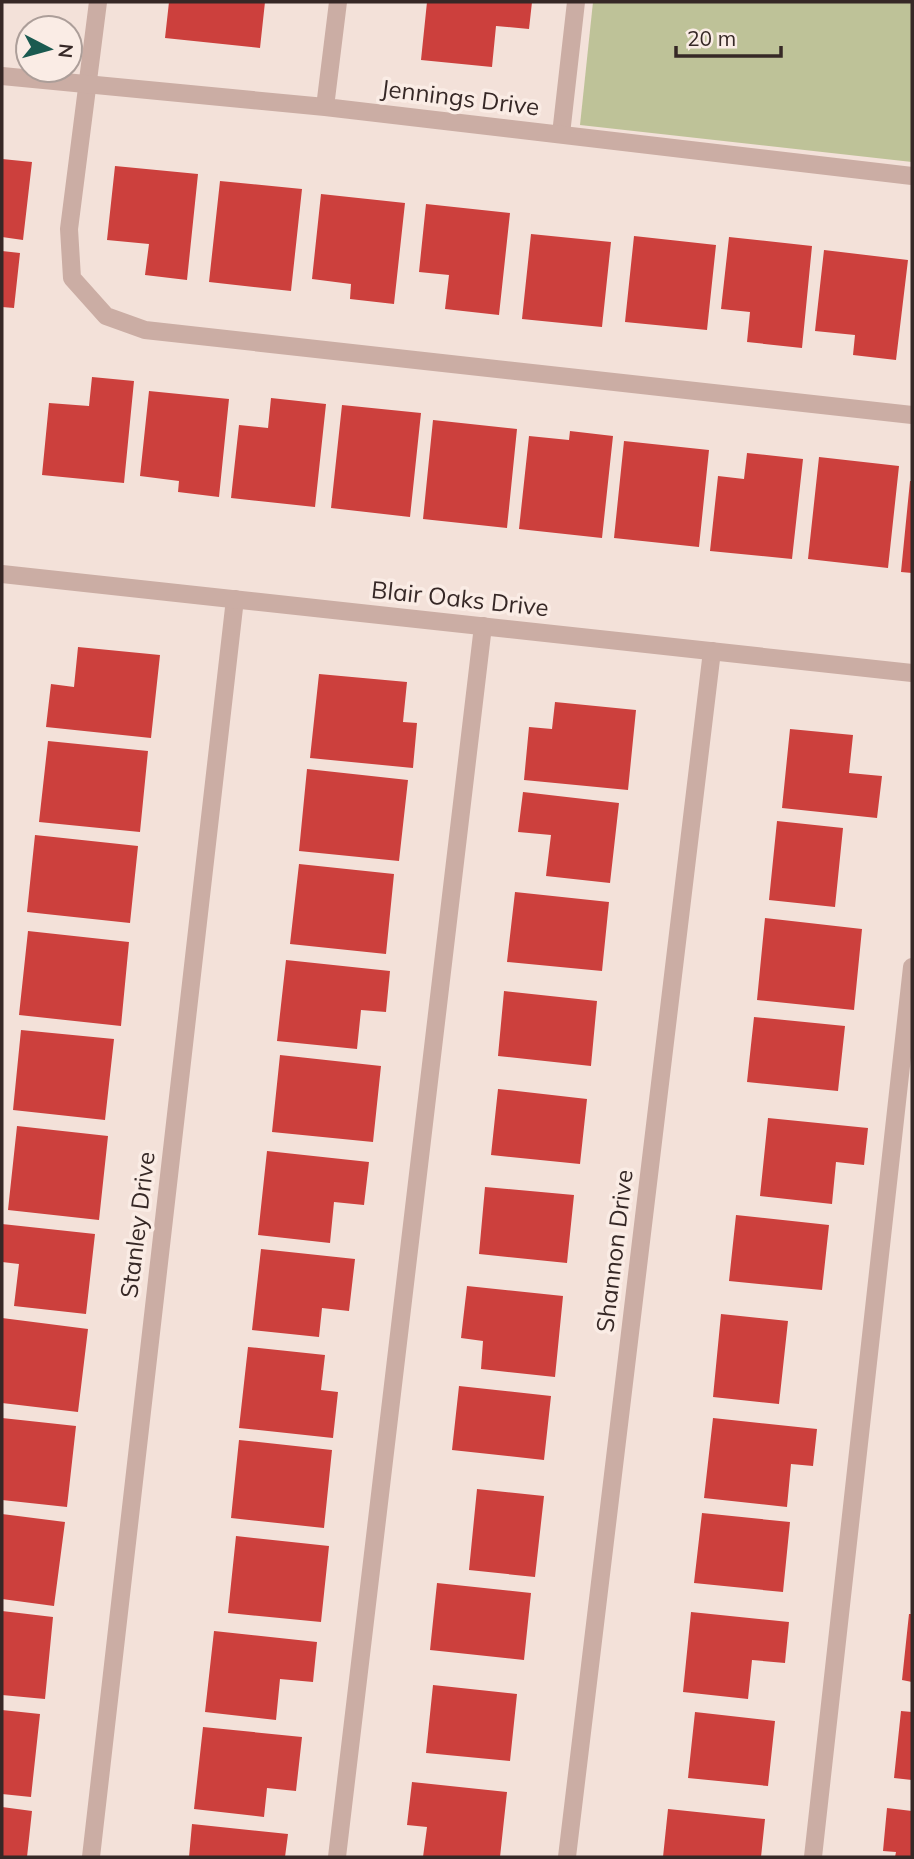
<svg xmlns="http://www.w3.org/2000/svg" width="914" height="1859" font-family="Mulish,sans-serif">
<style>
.green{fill:#bec298}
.building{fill:#cc403d}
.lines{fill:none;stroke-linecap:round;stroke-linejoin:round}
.service{stroke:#cbada4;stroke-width:18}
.minor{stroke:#cbada4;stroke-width:18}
.tertiary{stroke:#cbada4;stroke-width:18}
.labels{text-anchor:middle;stroke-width:7;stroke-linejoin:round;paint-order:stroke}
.street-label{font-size:24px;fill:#362826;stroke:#faece5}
</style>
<rect width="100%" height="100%" fill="#f3e1d9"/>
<path class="green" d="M 593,2 L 912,2 L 912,162 L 580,125 Z"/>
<path class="building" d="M 169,2 L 265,2 L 260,48 L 165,38 Z
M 427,2 L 532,2 L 529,29 L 496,26 L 492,67 L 421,60 Z
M 2,159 L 32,162 L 23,240 L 2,237 Z
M 115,166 L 198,174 L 187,280 L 145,275 L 149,244 L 107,240 Z
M 220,181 L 302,189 L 291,291 L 209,282 Z
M 321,194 L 405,203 L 394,304 L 350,299 L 351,284 L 312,279 Z
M 426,204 L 510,213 L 499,315 L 445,309 L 449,275 L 419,272 Z
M 531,234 L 611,242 L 602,327 L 522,319 Z
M 634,236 L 716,245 L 707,330 L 625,322 Z
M 729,237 L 812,246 L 802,348 L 747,342 L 750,312 L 721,309 Z
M 824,250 L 908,260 L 896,360 L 853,355 L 855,335 L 815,331 Z
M 2,251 L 20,253 L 14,308 L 2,307 Z
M 92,377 L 134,381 L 124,483 L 42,475 L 49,403 L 89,406 Z
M 149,391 L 229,399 L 219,497 L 178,492 L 179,481 L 140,476 Z
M 271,398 L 326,404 L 315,507 L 231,498 L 239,425 L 268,428 Z
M 342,405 L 421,413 L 410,517 L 331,508 Z
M 433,420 L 517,429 L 507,528 L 423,519 Z
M 570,431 L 613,436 L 602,538 L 519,529 L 529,436 L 569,440 Z
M 624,441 L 709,450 L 699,547 L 614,538 Z
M 747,453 L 803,459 L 792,559 L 710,551 L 718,476 L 744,479 Z
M 819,457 L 899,466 L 888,568 L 808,559 Z
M 910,481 L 912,481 L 912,573 L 901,572 Z
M 78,647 L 160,655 L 151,738 L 46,727 L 51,684 L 74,687 Z
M 319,674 L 407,682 L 403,722 L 417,723 L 413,768 L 310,758 Z
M 555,702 L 636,710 L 628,790 L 524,780 L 529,727 L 552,729 Z
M 790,729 L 853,735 L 849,773 L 882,776 L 877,818 L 782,808 Z
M 48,741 L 148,751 L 140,832 L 39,822 Z
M 307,769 L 408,780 L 399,861 L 299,851 Z
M 523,792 L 619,803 L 610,883 L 546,876 L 551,835 L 518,832 Z
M 777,821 L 843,828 L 835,907 L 769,900 Z
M 35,835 L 138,846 L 130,923 L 27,912 Z
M 299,864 L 394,874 L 386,954 L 290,944 Z
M 515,892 L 609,902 L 602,971 L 507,962 Z
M 765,918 L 862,929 L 854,1010 L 757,1000 Z
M 28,931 L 129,942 L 121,1026 L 19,1015 Z
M 286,960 L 390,971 L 386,1012 L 361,1010 L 357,1049 L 277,1041 Z
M 504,991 L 597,1001 L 591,1066 L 498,1056 Z
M 754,1017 L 845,1026 L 838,1091 L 747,1082 Z
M 21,1030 L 114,1039 L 105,1120 L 13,1110 Z
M 280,1055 L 381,1066 L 373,1142 L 272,1132 Z
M 498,1089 L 587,1099 L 580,1164 L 491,1155 Z
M 768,1118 L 868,1128 L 864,1165 L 836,1162 L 832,1204 L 760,1196 Z
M 17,1126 L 108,1136 L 99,1220 L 8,1210 Z
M 267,1151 L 369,1162 L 364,1205 L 334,1202 L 330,1243 L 258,1235 Z
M 485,1187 L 574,1195 L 567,1263 L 479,1254 Z
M 736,1215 L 829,1225 L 822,1290 L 729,1281 Z
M 2,1224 L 95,1234 L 86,1314 L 14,1306 L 19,1264 L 2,1262 Z
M 261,1249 L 355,1259 L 349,1311 L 322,1308 L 319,1337 L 252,1330 Z
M 467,1286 L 563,1296 L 555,1377 L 481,1369 L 483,1341 L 461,1338 Z
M 721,1314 L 788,1321 L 779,1404 L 713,1397 Z
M 2,1318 L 88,1329 L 78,1412 L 2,1403 Z
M 248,1347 L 325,1355 L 321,1390 L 338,1392 L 333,1438 L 239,1428 Z
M 459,1386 L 551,1396 L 544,1460 L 452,1450 Z
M 2,1418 L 76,1426 L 67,1507 L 2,1500 Z
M 713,1418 L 817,1429 L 813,1466 L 791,1464 L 787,1507 L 704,1498 Z
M 239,1440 L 332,1450 L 324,1528 L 231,1518 Z
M 477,1489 L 544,1496 L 535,1577 L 469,1570 Z
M 702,1513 L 790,1522 L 783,1592 L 694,1583 Z
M 2,1514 L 65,1522 L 54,1606 L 2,1599 Z
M 236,1536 L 329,1546 L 321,1622 L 228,1613 Z
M 437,1583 L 531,1593 L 524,1660 L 430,1650 Z
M 2,1611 L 53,1617 L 45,1699 L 2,1695 Z
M 691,1612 L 789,1622 L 785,1663 L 752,1660 L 748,1699 L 683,1692 Z
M 909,1614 L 912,1614 L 912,1682 L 902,1680 Z
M 214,1631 L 317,1642 L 313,1682 L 280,1679 L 276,1720 L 205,1712 Z
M 433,1685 L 517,1694 L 510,1761 L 426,1753 Z
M 2,1710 L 40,1714 L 31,1797 L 2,1794 Z
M 901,1711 L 912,1712 L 912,1780 L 894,1778 Z
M 695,1712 L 775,1721 L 768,1786 L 688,1778 Z
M 203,1727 L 302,1737 L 296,1791 L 267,1788 L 264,1817 L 194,1809 Z
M 412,1782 L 507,1792 L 500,1857 L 423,1857 L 427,1827 L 407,1825 Z
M 2,1807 L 32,1811 L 27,1857 L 2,1857 Z
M 887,1808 L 912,1811 L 912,1857 L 895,1857 L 896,1852 L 883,1851 Z
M 668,1809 L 765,1819 L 761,1857 L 663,1857 Z
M 192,1824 L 288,1834 L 285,1857 L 189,1857 Z"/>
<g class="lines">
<path class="service" d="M 98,2 L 69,229 L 72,278 L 106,316 L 145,330 L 912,415
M 561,134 L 576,2
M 337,1857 L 483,626
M 813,1857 L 912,967"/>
<path class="minor" d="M 2,76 L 325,107 L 912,176
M 325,107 L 338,2
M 91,1857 L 235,599
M 567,1857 L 712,651"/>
<path class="tertiary" d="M 2,574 L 912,673"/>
</g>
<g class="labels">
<g class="street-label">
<text transform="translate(460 98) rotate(7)" y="8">Jennings Drive</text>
<text transform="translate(460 599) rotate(6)" y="8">Blair Oaks Drive</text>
<text transform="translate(138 1225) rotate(-83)" y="8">Stanley Drive</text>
<text transform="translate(615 1251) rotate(-83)" y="8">Shannon Drive</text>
</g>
</g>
<rect width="914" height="1859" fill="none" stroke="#362826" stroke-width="7"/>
<g transform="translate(49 49) rotate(96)"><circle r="33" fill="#faece5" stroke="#ac9e99" stroke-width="2"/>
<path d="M0-5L12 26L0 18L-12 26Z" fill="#1a5a50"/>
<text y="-10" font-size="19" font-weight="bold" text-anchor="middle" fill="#362826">N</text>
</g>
<path d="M676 46v10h105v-10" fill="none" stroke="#362826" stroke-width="3.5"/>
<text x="687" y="46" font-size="21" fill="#362826" stroke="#faece5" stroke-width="5" paint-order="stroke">20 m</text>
</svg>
